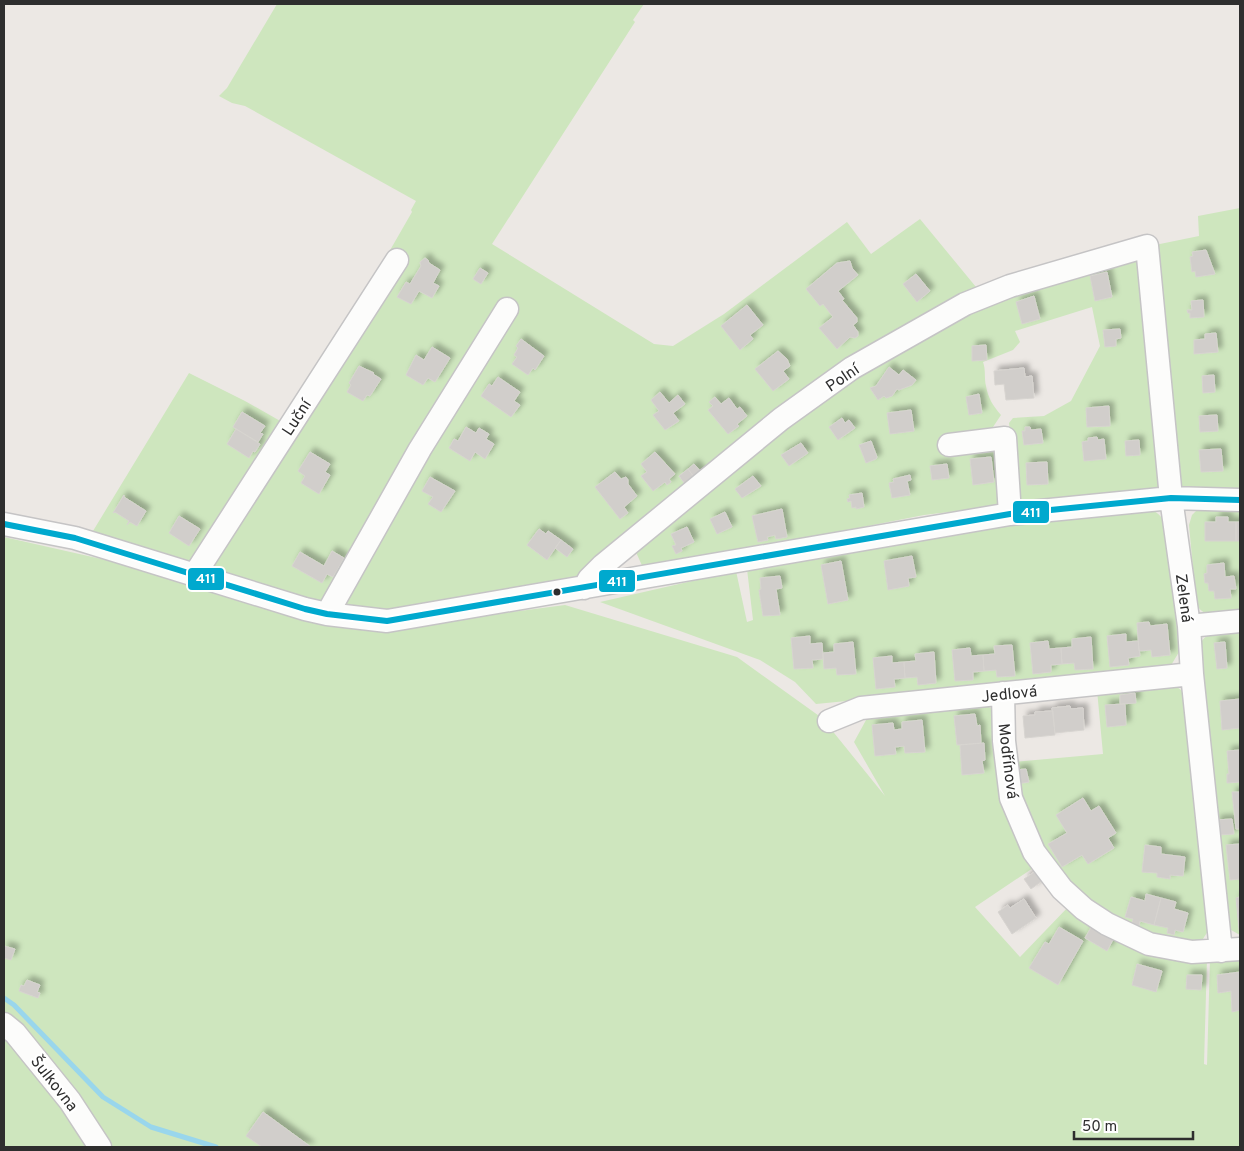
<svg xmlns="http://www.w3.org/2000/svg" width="1244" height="1151" font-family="Overpass,sans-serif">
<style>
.green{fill:#cee6be}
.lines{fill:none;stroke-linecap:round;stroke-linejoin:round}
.stream{stroke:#99d6ec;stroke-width:5}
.building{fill:#d1cecb;stroke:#d7d4d0;filter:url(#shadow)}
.minor-casing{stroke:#c5c4c5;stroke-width:25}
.minor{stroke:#fcfcfb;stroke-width:22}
.bus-1-casing{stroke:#fff;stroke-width:10}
.bus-1{stroke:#00a9ce;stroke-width:6}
.bus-dot{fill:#2e2e2e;stroke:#fff;stroke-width:2}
.labels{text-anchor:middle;stroke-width:4.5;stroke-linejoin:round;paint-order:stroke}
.street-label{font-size:16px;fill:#2e2e2e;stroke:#fff}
.line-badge{stroke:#fff;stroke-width:2}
.badge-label{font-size:14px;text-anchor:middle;font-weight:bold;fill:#fff}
</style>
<defs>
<filter id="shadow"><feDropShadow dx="4.5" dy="-4.5" stdDeviation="2.5" flood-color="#0004"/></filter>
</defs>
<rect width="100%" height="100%" fill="#ece8e4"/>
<path class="green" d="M 277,4 L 644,4 L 633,20 L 635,22 L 492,244 L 654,344 L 673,346 L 724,314 L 847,222 L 871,254 L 920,219 L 976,287 L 955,296 L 922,316 L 704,475 L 694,464 L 679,476 L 688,488 L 576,579 L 377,614 L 341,611 L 229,578 L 93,531 L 189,373 L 245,401 L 289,426 L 412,212 L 411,210 L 416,201 L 245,106 L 232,103 L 219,96 L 227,88 Z
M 1240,208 L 1240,494 L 1176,489 L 1155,245 L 1199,236 L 1198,216 Z
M 1146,258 L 1161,484 L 1158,488 L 1024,503 L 1016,499 L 1009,423 L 1013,418 L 1044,416 L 1071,401 L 1100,346 L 1092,307 L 1015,331 L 1020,342 L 1013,350 L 983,362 C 986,370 984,378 986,386 C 988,398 993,406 1001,415 L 987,436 L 997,444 L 1007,505 L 924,515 L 644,570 L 635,550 L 839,387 L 983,302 L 1084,273 Z
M 1240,507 L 1240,611 L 1208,614 C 1201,612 1198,608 1196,601 L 1189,525 L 1192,515 L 1199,508 Z
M 1149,509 C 1160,513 1163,518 1168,529 L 1179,652 L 1170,667 L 1162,670 L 816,704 L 795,682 L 760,660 L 600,602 L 736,571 L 747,622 L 753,620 L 747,569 L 943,534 L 1065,516 Z
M 4,537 L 128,565 L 389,628 L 565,605 L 737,657 L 822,718 L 885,796 L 854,742 L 871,711 L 981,702 L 992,709 L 994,712 L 1036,866 L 975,907 L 1020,957 L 1070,905 L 1207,958 L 1204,1064 L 1207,1065 L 1210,959 L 1240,957 L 1240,1147 L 4,1147 Z
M 1240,630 L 1240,935 L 1231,930 L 1227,923 L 1200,645 C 1206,629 1226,632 1240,630 Z
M 1174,685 L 1181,690 L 1185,697 L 1208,931 L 1201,942 L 1190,945 L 1118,923 L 1059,874 L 1023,811 L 1013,762 L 1103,754 L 1097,690 Z"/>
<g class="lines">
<path class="stream" d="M 4,998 L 14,1005 L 103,1097 L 151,1127 L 216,1147"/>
</g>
<path class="building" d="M 1206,250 L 1215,274 L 1196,277 L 1195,271 L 1192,272 L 1190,257 L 1193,256 L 1192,252 Z
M 425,258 L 428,260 L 429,263 L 440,270 L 433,283 L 439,286 L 432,298 L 419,291 L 411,304 L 397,297 L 406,282 L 410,284 L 421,266 L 420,262 Z
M 850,261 L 852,268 L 858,275 L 838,291 L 844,299 L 842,300 L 857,318 L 857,322 L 853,325 L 858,332 L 858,336 L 855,338 L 850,337 L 837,349 L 819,328 L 833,317 L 823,304 L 820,306 L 806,289 L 837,263 Z
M 480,268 L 488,273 L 481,284 L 473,279 Z
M 1107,272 L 1112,297 L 1095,301 L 1090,276 Z
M 916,274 L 930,291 L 917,302 L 903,284 Z
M 1034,296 L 1040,319 L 1022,324 L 1016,302 Z
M 1203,300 L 1204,317 L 1190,318 L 1190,313 L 1188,313 L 1187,310 L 1192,310 L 1191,301 Z
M 747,305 L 763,325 L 750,335 L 753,339 L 740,350 L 721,326 Z
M 1120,329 L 1121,338 L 1116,339 L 1116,346 L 1105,347 L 1103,330 Z
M 1216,333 L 1218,352 L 1194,354 L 1194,340 L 1205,339 L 1205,334 Z
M 521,339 L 544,356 L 535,370 L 533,368 L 528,375 L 512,364 L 517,357 L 514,355 L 518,348 L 516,346 Z
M 986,345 L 987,360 L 972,361 L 972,346 Z
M 432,347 L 450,358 L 435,382 L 428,378 L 423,385 L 406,375 L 416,355 L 424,360 Z
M 778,351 L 787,359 L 790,366 L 783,371 L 789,379 L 773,391 L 755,369 Z
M 359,366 L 374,373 L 373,374 L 381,379 L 370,396 L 367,395 L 363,401 L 347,392 L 351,385 L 349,383 Z
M 889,367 L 899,375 L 903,370 L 916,380 L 912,385 L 899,390 L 897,389 L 892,396 L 886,398 L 884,396 L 878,400 L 870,388 L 876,386 Z
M 1024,368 L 1025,377 L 1032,376 L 1034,398 L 1006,400 L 1004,384 L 995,385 L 994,371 Z
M 1214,375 L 1215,392 L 1203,393 L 1202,376 Z
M 498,377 L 520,392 L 514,401 L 520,405 L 511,417 L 481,396 L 489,384 L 492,386 Z
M 660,392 L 669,403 L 678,395 L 685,404 L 673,413 L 679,421 L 665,430 L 653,415 L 659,411 L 651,400 Z
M 979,394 L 982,413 L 969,415 L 966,397 Z
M 715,397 L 721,404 L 729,398 L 737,409 L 740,407 L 747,416 L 737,424 L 739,426 L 728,434 L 708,410 L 713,406 L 709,402 Z
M 1109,406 L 1110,426 L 1087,427 L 1086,408 Z
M 911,410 L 914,431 L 890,434 L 887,413 Z
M 242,412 L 265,426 L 260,433 L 263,434 L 258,442 L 233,427 Z
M 1217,415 L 1218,431 L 1200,432 L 1199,416 Z
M 842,418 L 845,423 L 849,420 L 855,428 L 838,440 L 829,427 Z
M 466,427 L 476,433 L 479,428 L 489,434 L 486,439 L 494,444 L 485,459 L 475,452 L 470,461 L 449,448 L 454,439 L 458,441 Z
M 1025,427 L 1030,427 L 1031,430 L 1041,429 L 1043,443 L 1024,445 L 1022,431 L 1025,431 Z
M 236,429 L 260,444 L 255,452 L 253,451 L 249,458 L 227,444 Z
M 1097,437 L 1098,440 L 1104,439 L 1106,459 L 1084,461 L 1082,442 L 1088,441 L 1088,438 Z
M 1139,440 L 1140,455 L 1126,456 L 1125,441 Z
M 871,441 L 877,457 L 876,459 L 866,463 L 859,445 Z
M 801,443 L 808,453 L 789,466 L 781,455 Z
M 1221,449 L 1223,471 L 1201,472 L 1199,450 Z
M 310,452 L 330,464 L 325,472 L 330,475 L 319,494 L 301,483 L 305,476 L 298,471 Z
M 655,452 L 675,474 L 669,479 L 671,482 L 667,485 L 665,482 L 653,491 L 641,476 L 647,472 L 641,464 Z
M 991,457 L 994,482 L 973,485 L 970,459 Z
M 1047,462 L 1048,484 L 1027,485 L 1026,463 Z
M 694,464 L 704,475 L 697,481 L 688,469 Z
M 947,464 L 949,478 L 932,480 L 930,466 Z
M 688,469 L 697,481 L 688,488 L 679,476 Z
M 615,472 L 621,479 L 626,477 L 628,480 L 628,484 L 637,496 L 624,507 L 628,513 L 620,519 L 595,487 Z
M 910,475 L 911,480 L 907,481 L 910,495 L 892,498 L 889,483 L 894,482 L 893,479 Z
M 753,476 L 761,486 L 742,498 L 735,489 Z
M 430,477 L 455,491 L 441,512 L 428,504 L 433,497 L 422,491 Z
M 862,493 L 864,507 L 856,509 L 856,507 L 852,508 L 851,501 L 848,502 L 847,499 L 850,498 L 849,495 Z
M 124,495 L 124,497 L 146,511 L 137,526 L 130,522 L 127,525 L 129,521 L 115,512 L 113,513 Z
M 782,509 L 787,537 L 776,539 L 775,535 L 767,537 L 768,540 L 758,542 L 752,516 Z
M 725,512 L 732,527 L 717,534 L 710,519 Z
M 179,516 L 200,529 L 189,546 L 169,533 Z
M 1216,517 L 1228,517 L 1228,522 L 1236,522 L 1236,541 L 1205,541 L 1205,522 L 1216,522 Z
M 1236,522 L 1240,522 L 1240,541 L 1236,541 Z
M 687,527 L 694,542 L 681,548 L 682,551 L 676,554 L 672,546 L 676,545 L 671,534 Z
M 539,529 L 546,534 L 548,531 L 561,540 L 547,560 L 527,545 Z
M 561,540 L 573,549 L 567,557 L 555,548 Z
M 332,551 L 344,558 L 333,577 L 327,574 L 322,583 L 292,566 L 300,552 L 324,566 Z
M 912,556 L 916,577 L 908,578 L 909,586 L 888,590 L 884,561 Z
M 841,561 L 848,600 L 828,604 L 821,565 Z
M 1224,563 L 1225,577 L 1234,576 L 1236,589 L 1230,589 L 1231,598 L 1215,599 L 1214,591 L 1209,591 L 1208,583 L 1205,583 L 1204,574 L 1207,573 L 1207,565 Z
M 780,576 L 782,588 L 776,589 L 780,615 L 763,616 L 759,590 L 761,589 L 760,578 Z
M 1149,622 L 1150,626 L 1167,624 L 1170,655 L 1152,657 L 1151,650 L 1139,651 L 1137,623 Z
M 1126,634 L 1126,642 L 1138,641 L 1140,656 L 1128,658 L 1129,665 L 1110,667 L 1107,636 Z
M 810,636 L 810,644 L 822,643 L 823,659 L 812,660 L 813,668 L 794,669 L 791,638 Z
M 1091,637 L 1093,669 L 1075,670 L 1074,663 L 1062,664 L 1061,648 L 1072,647 L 1072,639 Z
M 1048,641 L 1049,649 L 1061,648 L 1062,664 L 1051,665 L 1051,672 L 1033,674 L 1030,643 Z
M 853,642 L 856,674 L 837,675 L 836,668 L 824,669 L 823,653 L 834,652 L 834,644 Z
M 1225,642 L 1227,668 L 1217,669 L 1214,643 Z
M 1012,645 L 1015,676 L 997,677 L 996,670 L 984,671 L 983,655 L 995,654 L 994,646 Z
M 970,648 L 971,656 L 983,655 L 984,671 L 973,672 L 973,680 L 955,681 L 952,650 Z
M 934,652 L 936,683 L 918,685 L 917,677 L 905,678 L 904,662 L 916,661 L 915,654 Z
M 892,656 L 892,663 L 904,662 L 905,678 L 894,679 L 895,687 L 876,689 L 873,658 Z
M 1135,693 L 1136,703 L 1120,704 L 1120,695 Z
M 1240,699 L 1240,728 L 1222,730 L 1220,701 Z
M 1125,704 L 1126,725 L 1107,727 L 1105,705 Z
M 1070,706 L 1071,709 L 1083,708 L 1084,730 L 1055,733 L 1052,708 Z
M 1053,711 L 1055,735 L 1025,738 L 1023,716 L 1035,715 L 1035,712 Z
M 975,714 L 977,726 L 980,725 L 981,743 L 957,745 L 954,716 Z
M 922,720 L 925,752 L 905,753 L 904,746 L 895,747 L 896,754 L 875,756 L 872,725 L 893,723 L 894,730 L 902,729 L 902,722 Z
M 984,743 L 985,760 L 982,761 L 984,773 L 962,775 L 960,745 Z
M 1240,750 L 1240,782 L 1227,783 L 1227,774 L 1229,774 L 1227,751 Z
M 1026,769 L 1029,782 L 1017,784 L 1015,770 Z
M 1232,792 L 1240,792 L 1240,829 L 1236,829 Z
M 1083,798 L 1091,811 L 1099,806 L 1116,833 L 1108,838 L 1114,848 L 1088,864 L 1082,855 L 1062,867 L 1048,844 L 1067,833 L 1056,815 Z
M 1232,819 L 1234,834 L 1218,835 L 1216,820 Z
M 1240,844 L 1240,879 L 1230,880 L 1226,845 Z
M 1145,845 L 1161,847 L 1161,854 L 1185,857 L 1183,876 L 1170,875 L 1170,879 L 1157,877 L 1157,873 L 1142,872 Z
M 1036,871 L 1042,881 L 1031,889 L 1024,879 Z
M 1146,894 L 1161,898 L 1154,925 L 1140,921 L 1139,926 L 1132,924 L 1133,919 L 1125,917 L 1131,897 L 1145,901 Z
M 1240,897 L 1240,930 L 1239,930 L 1236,898 Z
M 1161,898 L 1176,902 L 1174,909 L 1188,913 L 1183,932 L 1175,930 L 1174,935 L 1167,933 L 1168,928 L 1154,925 Z
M 1024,899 L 1036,918 L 1012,934 L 998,912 L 1008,905 L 1010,908 Z
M 1093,924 L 1115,936 L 1107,951 L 1085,938 Z
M 1059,927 L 1083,941 L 1058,985 L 1029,968 L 1045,942 L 1049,944 Z
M 4,946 L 15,949 L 11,960 L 4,958 Z
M 1137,964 L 1162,971 L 1156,992 L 1132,985 Z
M 1240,972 L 1240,1010 L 1232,1012 L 1231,991 L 1218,993 L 1217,975 Z
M 1187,975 L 1202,975 L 1201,990 L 1186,989 Z
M 27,980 L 40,985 L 37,992 L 40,993 L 38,998 L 19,991 L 21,985 L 24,986 Z
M 263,1112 L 311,1147 L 262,1147 L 246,1136 Z"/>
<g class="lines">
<g class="minor-casing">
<path id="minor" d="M 949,445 L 1005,438 L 1010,514
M 4,524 L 75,538 L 305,609 L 327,614 L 387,621 L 1010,514 L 1171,498 L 1240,500
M 195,574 L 397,260
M 584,588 L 589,579 L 602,566 L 781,419 L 852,368 L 965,304 L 1010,286 L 1147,246 L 1171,498 L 1189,626 L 1192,674 L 1221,951
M 327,614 L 420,449 L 507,309
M 1189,626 L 1240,621
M 1003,693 L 1004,741 L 1011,798 L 1034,852 L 1062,889 L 1084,909 L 1107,924 L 1149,944 L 1192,952 L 1240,949
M 829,721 L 861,708 L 1192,674
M 4,1024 L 15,1033 L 70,1101 L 100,1147"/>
</g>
<use href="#minor" class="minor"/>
<g class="bus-1-casing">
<path id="bus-1" d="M 4,524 L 75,538 L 305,609 L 327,614 L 387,621 L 1010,514 L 1171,498 L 1240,500"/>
</g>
<use href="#bus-1" class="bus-1"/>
</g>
<circle class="bus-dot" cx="557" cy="592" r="4.5"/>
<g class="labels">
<g class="street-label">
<text transform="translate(842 377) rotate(-34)" y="6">Polní</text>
<text transform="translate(296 417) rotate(-57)" y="6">Luční</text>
<text transform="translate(1185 598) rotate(82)" y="6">Zelená</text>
<text transform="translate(1009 693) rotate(-6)" y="6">Jedlová</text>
<text transform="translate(1009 761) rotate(83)" y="6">Modřínová</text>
<text transform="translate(55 1083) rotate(52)" y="6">Šulkovna</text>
</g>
</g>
<g class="line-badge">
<rect x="1012" y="500" width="38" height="24" rx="5" fill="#00a9ce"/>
<rect x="187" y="567" width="38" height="24" rx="5" fill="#00a9ce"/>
<rect x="598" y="569" width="38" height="24" rx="5" fill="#00a9ce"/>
</g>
<g class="badge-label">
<text x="1031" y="517">411</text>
<text x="206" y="583">411</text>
<text x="617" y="586">411</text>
</g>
<rect width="1244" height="1151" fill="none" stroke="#2e2e2e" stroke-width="10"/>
<path d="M1074 1131v8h119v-8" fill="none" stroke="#2e2e2e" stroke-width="2.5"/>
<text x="1082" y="1131" font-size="15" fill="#2e2e2e" stroke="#ffffff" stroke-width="4" paint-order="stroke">50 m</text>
</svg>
